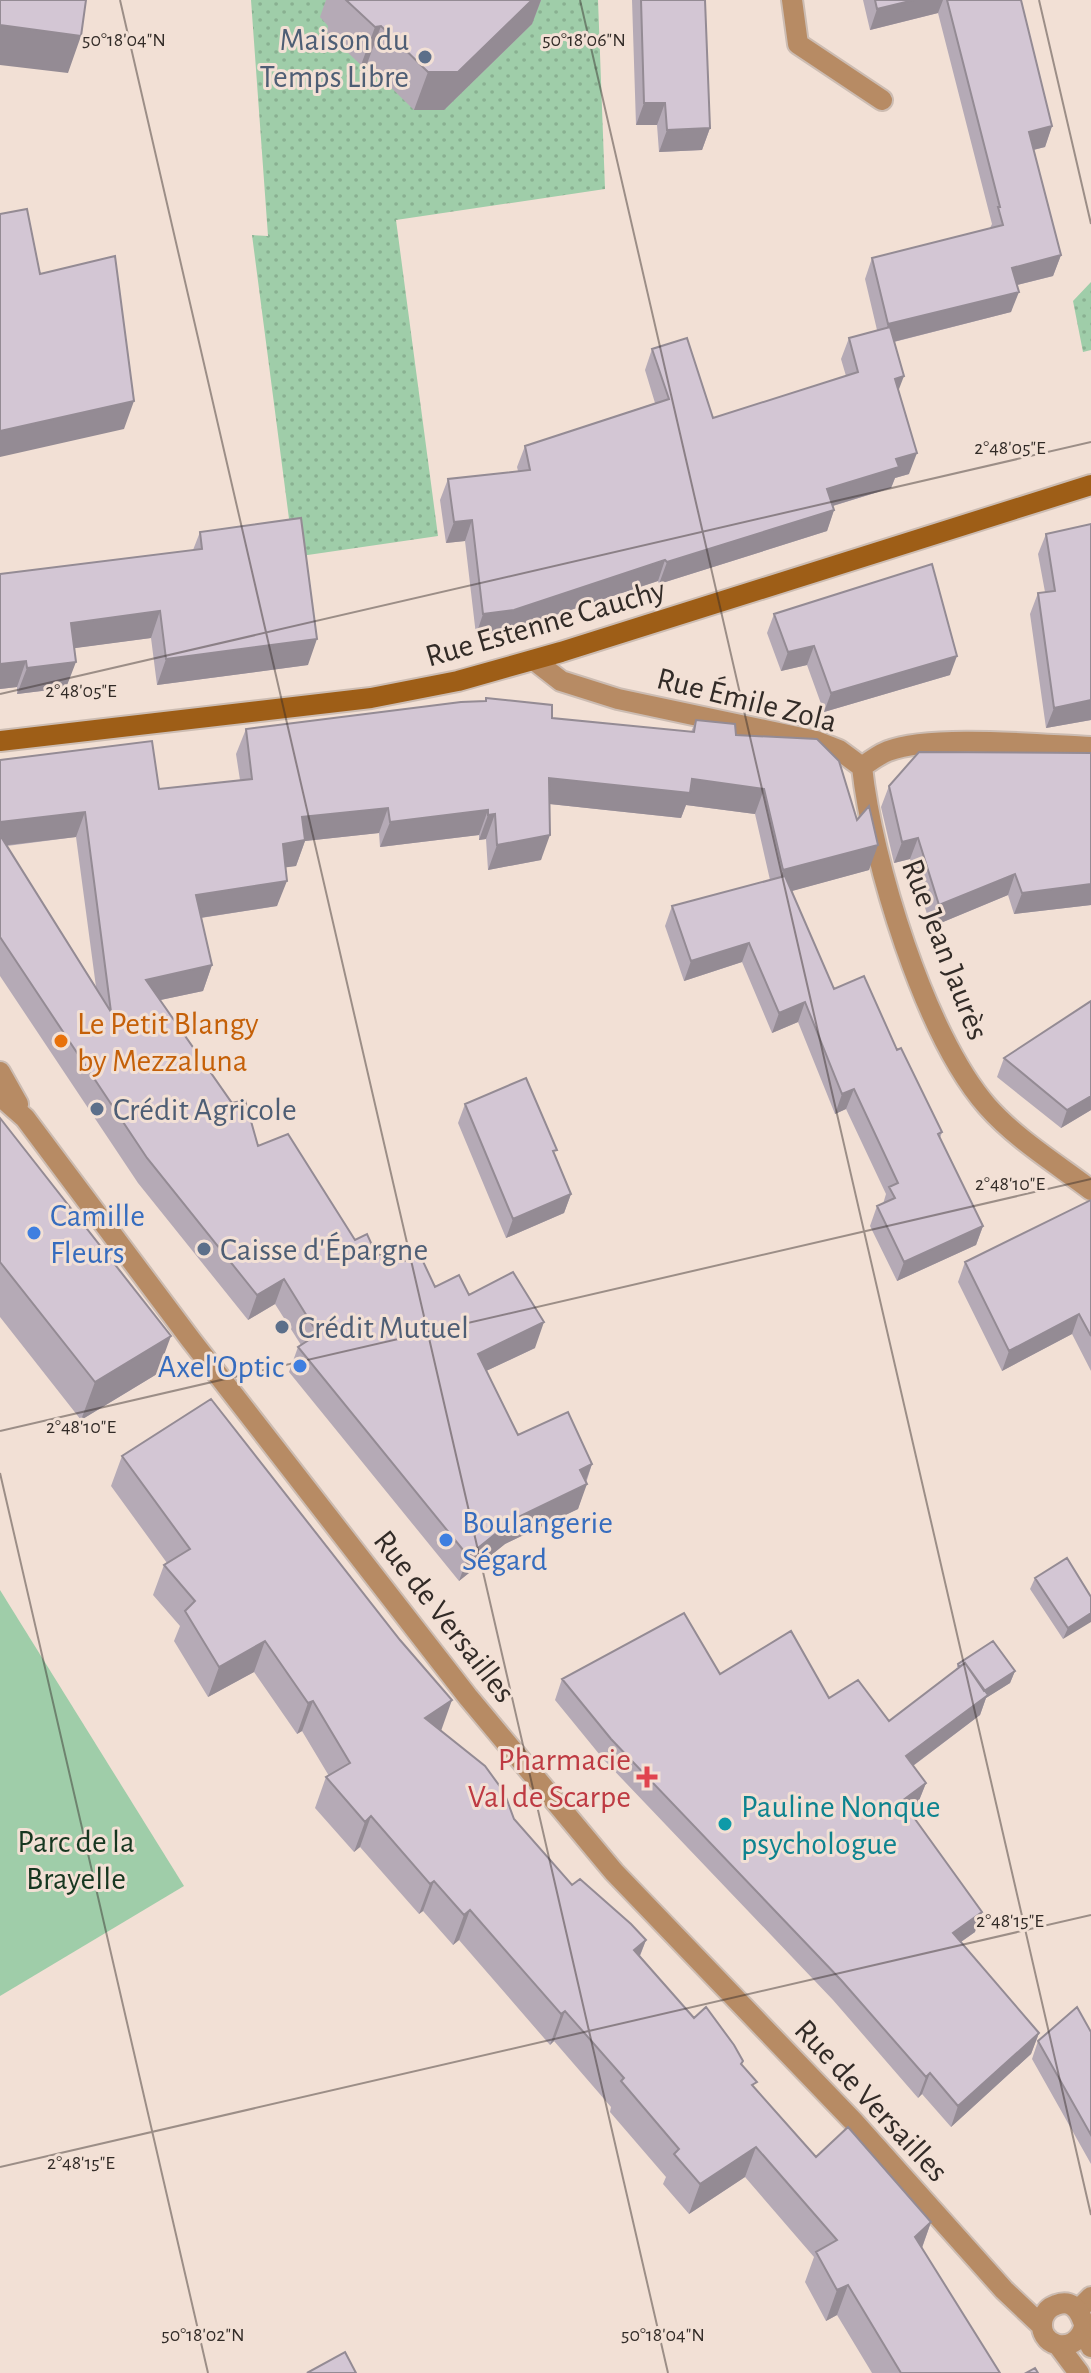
<svg xmlns="http://www.w3.org/2000/svg" width="1091" height="2373" font-family="'Alegreya Sans',sans-serif">
<style>
.grass{fill:url(#grass-dots)}
.park{fill:#9fcda9}
.lines{fill:none;stroke-linecap:round;stroke-linejoin:round}
.minor-casing{stroke:#ccbcb2;stroke-width:24}
.tertiary-casing{stroke:#ccbcb2;stroke-width:24}
.secondary-casing{stroke:#ccbcb2;stroke-width:24}
.minor{stroke:#b78b64;stroke-width:20}
.tertiary{stroke:#b78b64;stroke-width:20}
.secondary{stroke:#9e5e17;stroke-width:20}
.wall{fill:#b5aab6;fill-rule:evenodd}
.shaded-wall{fill:#948b94}
.building{fill:#d3c6d4;stroke:#948b94;stroke-width:2}
.ticks{fill:none;stroke:#322b27;stroke-width:2;stroke-opacity:0.45}
.service-dot{fill:#5c6f8a;stroke:#f2e0d5;stroke-width:3}
.food-dot{fill:#e8710a;stroke:#f2e0d5;stroke-width:3}
.shop-dot{fill:#3f7fe0;stroke:#f2e0d5;stroke-width:3}
.health-dot{fill:#e0444e;stroke:#f2e0d5;stroke-width:3}
.culture-dot{fill:#0f9aa8;stroke:#f2e0d5;stroke-width:3}
.labels{text-anchor:middle;stroke-width:6;stroke-linejoin:round;paint-order:stroke}
.service-label{font-size:32px;fill:#4e5e75;stroke:#f2e0d5;text-anchor:start}
.street-label{font-size:32px;fill:#322b27;stroke:#f2e0d5}
.food-label{font-size:32px;fill:#c56008;stroke:#f2e0d5;text-anchor:start}
.shop-label{font-size:32px;fill:#366cbe;stroke:#f2e0d5;text-anchor:start}
.health-label{font-size:32px;fill:#be3a42;stroke:#f2e0d5;text-anchor:end}
.culture-label{font-size:32px;fill:#0d838f;stroke:#f2e0d5;text-anchor:start}
.park-label{font-size:32px;fill:#163720;stroke:#f2e0d5}
.ticks-label{font-size:20px;text-anchor:middle;fill:#322b27;stroke:#f2e0d5;stroke-width:6;stroke-linejoin:round;paint-order:stroke}
</style>
<defs>
<pattern id="grass-dots" width="8" height="8" patternUnits="userSpaceOnUse" patternTransform="scale(2)"><rect width="8" height="8" fill="#9fcda9"/><path d="M2 2h.1M6 6h.1" fill="none" stroke="#89b091" stroke-width="1.8" stroke-linecap="round"/></pattern>
</defs>
<rect width="100%" height="100%" fill="#f2e0d5"/>
<path class="grass" d="M 251,0 L 598,0 L 605,189 L 396,220 L 438,536 L 294,557 L 252,235 L 268,236 Z
M 1091,282 L 1091,350 L 1083,352 L 1073,301 Z"/>
<path class="park" d="M 0,1590 L 184,1886 L 0,1996 Z"/>
<g class="lines">
<g class="minor-casing">
<path id="minor" d="M 792,0 L 798,44 L 882,100
M 534,660 L 561,681 L 618,699 L 816,741 L 839,750 L 862,767
M 862,767 C 872,861 925,1035 987,1106 C 1016,1139 1057,1164 1091,1190
M 862,767 C 870,761 878,755 888,751 C 931,734 1042,745 1091,747
M 1078,2310 L 1091,2297"/>
</g>
<g class="tertiary-casing">
<path id="tertiary" d="M 0,1072 L 18,1104
M 0,1096 L 25,1118 L 191,1340 L 468,1697 L 614,1872 L 853,2121 L 1004,2290 L 1042,2326
M 1084,2327 C 1075,2358 1035,2346 1043,2318 C 1045,2312 1050,2307 1056,2305 C 1082,2295 1085,2331 1091,2347
M 1058,2345 L 1079,2373"/>
</g>
<g class="secondary-casing">
<path id="secondary" d="M 0,741 L 371,698 L 458,681 L 561,652 L 1091,485"/>
</g>
<use href="#minor" class="minor"/>
<use href="#tertiary" class="tertiary"/>
<use href="#secondary" class="secondary"/>
</g>
<path class="wall" d="M 326,0 L 541,0 L 532,24 L 444,110 L 414,110 L 367,64 L 361,65 L 327,33 L 328,26 L 320,17 Z
M 632,0 L 705,0 L 710,128 L 702,150 L 659,152 L 657,125 L 636,125 Z
M 863,0 L 1021,0 L 1052,126 L 1045,147 L 1033,150 L 1061,255 L 1053,276 L 1017,285 L 1011,312 L 894,342 L 898,390 L 909,474 L 895,478 L 891,488 L 833,506 L 834,510 L 827,531 L 659,584 L 658,581 L 507,631 L 476,635 L 465,541 L 446,543 L 440,500 L 448,479 L 518,471 L 517,467 L 525,446 L 655,403 L 645,370 L 652,349 L 713,418 L 846,376 L 841,359 L 849,338 L 877,330 L 865,279 L 872,258 L 990,228 L 992,224 L 938,13 L 870,30 Z
M 1091,524 L 1091,720 L 1046,728 L 1030,614 L 1038,593 L 1045,592 L 1038,554 L 1046,534 Z
M 200,532 L 308,665 L 157,685 L 151,638 L 74,648 L 66,688 L 17,694 L 17,687 L 0,689 L 0,574 L 193,550 Z
M 774,614 L 950,675 L 824,712 L 807,665 L 781,671 L 767,633 Z
M 486,698 L 552,718 L 691,732 L 696,720 L 736,735 L 869,870 L 791,891 L 834,989 L 897,1050 L 942,1132 L 940,1138 L 983,1226 L 976,1245 L 897,1281 L 870,1226 L 877,1206 L 883,1204 L 886,1194 L 846,1109 L 835,1114 L 798,1022 L 772,1033 L 742,962 L 684,981 L 665,926 L 672,906 L 770,880 L 755,814 L 686,805 L 681,818 L 550,804 L 541,860 L 488,870 L 486,839 L 479,840 L 479,835 L 380,847 L 379,833 L 305,841 L 296,866 L 285,867 L 277,906 L 201,918 L 212,965 L 203,991 L 160,1000 L 258,1146 L 355,1240 L 376,1254 L 435,1287 L 469,1295 L 535,1348 L 486,1371 L 518,1435 L 592,1464 L 578,1509 L 505,1544 L 459,1581 L 289,1372 L 298,1347 L 301,1345 L 275,1304 L 248,1320 L 138,1183 L 0,976 L 0,760 L 159,789 L 240,780 L 236,754 L 246,729 L 485,701 ZM 76,837 L 96,987 L 7,846 Z
M 1091,753 L 1091,905 L 1014,914 L 1008,895 L 931,927 L 910,859 L 894,863 L 881,807 L 889,786 Z
M 1004,1058 L 1091,1110 L 1061,1128 L 997,1077 Z
M 465,1104 L 555,1155 L 571,1194 L 564,1213 L 506,1238 L 458,1123 Z
M 0,1118 L 157,1374 L 81,1420 L 0,1317 Z
M 1091,1200 L 1091,1371 L 1072,1334 L 1002,1371 L 958,1282 L 965,1262 Z
M 122,1456 L 441,1730 L 514,1819 L 572,1885 L 646,1940 L 640,1956 L 694,2018 L 742,2065 L 754,2088 L 816,2157 L 931,2222 L 922,2248 L 1000,2373 L 872,2373 L 837,2315 L 826,2321 L 805,2282 L 814,2257 L 745,2177 L 689,2214 L 663,2184 L 666,2177 L 610,2112 L 611,2107 L 554,2041 L 550,2045 L 459,1940 L 453,1945 L 423,1911 L 419,1914 L 360,1847 L 354,1852 L 315,1808 L 326,1777 L 329,1776 L 302,1731 L 297,1734 L 254,1672 L 208,1697 L 174,1641 L 180,1626 L 153,1595 L 164,1565 L 167,1563 L 111,1486 Z
M 1035,1578 L 1091,1597 L 1063,1639 L 1030,1589 Z
M 958,1664 L 1015,1671 L 1010,1683 L 986,1698 L 980,1715 L 913,1766 L 926,1783 L 918,1803 L 909,1811 L 975,1932 L 961,1942 L 1039,2033 L 1031,2054 L 951,2127 L 922,2094 L 918,2098 L 833,2000 L 604,1760 L 555,1700 L 562,1679 L 720,1674 L 829,1698 L 889,1721 L 956,1670 Z
M 1091,2033 L 1091,2164 L 1032,2059 L 1038,2041 Z"/>
<path class="shaded-wall" d="M 532,0 L 541,0 L 532,24 L 444,110 L 414,110 L 428,72 Z
M 914,0 L 943,0 L 938,13 L 870,30 L 877,9 Z
M 0,25 L 81,36 L 68,73 L 0,65 Z
M 381,26 L 367,64 L 361,65 L 375,27 Z
M 644,103 L 665,103 L 657,125 L 636,125 Z
M 1052,126 L 1045,147 L 1021,153 L 1029,132 Z
M 710,128 L 702,150 L 659,152 L 667,130 Z
M 1061,255 L 1053,276 L 1005,288 L 1012,268 Z
M 1019,292 L 1011,312 L 881,345 L 888,324 Z
M 904,376 L 896,397 L 895,379 Z
M 134,401 L 124,429 L 0,457 L 0,431 Z
M 917,453 L 909,474 L 895,478 L 891,488 L 819,510 L 827,489 L 896,459 Z
M 834,510 L 827,531 L 659,584 L 667,562 Z
M 472,520 L 465,541 L 446,543 L 454,522 Z
M 665,560 L 658,581 L 507,631 L 476,635 L 483,614 Z
M 160,611 L 151,638 L 61,650 L 71,623 Z
M 317,639 L 308,665 L 157,685 L 166,659 Z
M 814,646 L 807,665 L 781,671 L 788,652 Z
M 957,656 L 950,675 L 824,712 L 831,693 Z
M 26,661 L 17,687 L 0,689 L 0,664 Z
M 76,662 L 66,688 L 17,694 L 27,668 Z
M 1091,700 L 1091,720 L 1046,728 L 1054,708 Z
M 549,778 L 692,779 L 764,789 L 755,814 L 686,805 L 681,818 L 540,803 Z
M 388,808 L 379,833 L 305,841 L 296,866 L 274,869 L 283,844 L 302,817 Z
M 488,810 L 479,835 L 380,847 L 390,822 Z
M 85,812 L 76,837 L 0,846 L 0,822 Z
M 495,814 L 486,839 L 479,840 L 488,815 Z
M 550,835 L 541,860 L 488,870 L 497,845 Z
M 918,838 L 910,859 L 894,863 L 902,842 Z
M 878,845 L 869,870 L 774,896 L 783,870 Z
M 1015,874 L 1008,895 L 931,927 L 939,905 Z
M 287,881 L 277,906 L 186,920 L 196,895 Z
M 1091,884 L 1091,905 L 1014,914 L 1022,893 Z
M 749,943 L 742,962 L 684,981 L 691,961 Z
M 212,965 L 203,991 L 137,1005 L 146,980 Z
M 805,1002 L 798,1022 L 772,1033 L 779,1013 Z
M 854,1089 L 846,1109 L 835,1114 L 842,1094 Z
M 1091,1096 L 1091,1110 L 1061,1128 L 1067,1110 Z
M 571,1194 L 564,1213 L 506,1238 L 513,1219 Z
M 983,1226 L 976,1245 L 897,1281 L 904,1262 Z
M 284,1279 L 275,1304 L 248,1320 L 257,1295 Z
M 1079,1314 L 1072,1334 L 1002,1371 L 1009,1351 Z
M 544,1322 L 535,1348 L 469,1379 L 478,1354 Z
M 171,1336 L 157,1374 L 81,1420 L 95,1382 Z
M 592,1464 L 584,1486 L 587,1484 L 578,1509 L 505,1544 L 459,1581 L 468,1556 L 514,1519 L 580,1470 Z
M 1091,1613 L 1091,1622 L 1063,1639 L 1068,1628 Z
M 265,1641 L 254,1672 L 208,1697 L 219,1667 Z
M 1015,1671 L 1010,1683 L 986,1698 L 980,1715 L 898,1777 L 906,1756 L 979,1694 Z
M 452,1700 L 441,1731 L 425,1718 Z
M 313,1701 L 302,1731 L 297,1734 L 308,1703 Z
M 926,1783 L 918,1803 L 894,1822 L 902,1801 Z
M 371,1816 L 360,1847 L 354,1852 L 365,1822 Z
M 434,1881 L 423,1911 L 419,1914 L 430,1884 Z
M 470,1910 L 459,1940 L 453,1945 L 464,1915 Z
M 982,1912 L 975,1932 L 945,1953 L 953,1933 Z
M 646,1940 L 634,1970 L 634,1950 Z
M 565,2011 L 554,2041 L 550,2045 L 561,2014 Z
M 1039,2033 L 1031,2054 L 951,2127 L 958,2106 Z
M 930,2073 L 922,2094 L 918,2098 L 926,2077 Z
M 756,2147 L 745,2177 L 689,2214 L 700,2184 Z
M 931,2222 L 920,2253 L 915,2237 Z
M 848,2285 L 837,2315 L 826,2321 L 837,2290 Z"/>
<path class="building" d="M 0,0 L 86,0 L 81,36 L 0,25 Z
M 346,0 L 532,0 L 458,72 L 428,72 L 381,26 L 375,27 Z
M 641,0 L 705,0 L 710,128 L 667,130 L 665,103 L 644,103 Z
M 875,0 L 914,0 L 877,9 Z
M 947,0 L 1021,0 L 1052,126 L 1029,132 L 1061,255 L 1012,268 L 1019,292 L 888,324 L 872,258 L 1003,225 L 998,207 L 1000,207 Z
M 27,209 L 40,274 L 115,256 L 134,401 L 0,431 L 0,214 Z
M 890,327 L 904,376 L 895,379 L 917,453 L 896,459 L 899,467 L 827,489 L 834,510 L 667,562 L 665,560 L 514,610 L 483,614 L 472,520 L 454,522 L 448,479 L 530,470 L 525,446 L 669,399 L 652,349 L 687,338 L 713,418 L 858,372 L 849,338 Z
M 301,518 L 317,639 L 166,659 L 160,611 L 71,623 L 76,662 L 27,668 L 26,661 L 0,664 L 0,574 L 202,549 L 200,532 Z
M 1091,524 L 1091,700 L 1054,708 L 1038,593 L 1055,591 L 1046,534 Z
M 932,564 L 957,656 L 831,693 L 814,646 L 788,652 L 774,614 Z
M 486,698 L 552,705 L 552,718 L 694,732 L 696,720 L 735,724 L 736,735 L 817,739 L 839,761 L 857,820 L 869,806 L 878,845 L 783,870 L 764,789 L 692,779 L 690,793 L 549,778 L 550,835 L 497,845 L 495,814 L 488,815 L 488,810 L 390,822 L 388,808 L 302,817 L 305,840 L 283,844 L 287,881 L 196,895 L 212,965 L 146,980 L 232,1103 L 245,1100 L 258,1146 L 288,1134 L 355,1240 L 367,1234 L 376,1254 L 406,1261 L 420,1255 L 435,1287 L 459,1275 L 469,1295 L 513,1272 L 544,1322 L 478,1354 L 518,1435 L 568,1412 L 592,1464 L 580,1470 L 587,1484 L 514,1519 L 468,1556 L 298,1347 L 318,1334 L 284,1279 L 257,1295 L 147,1158 L 0,937 L 0,835 L 111,1012 L 85,812 L 0,822 L 0,760 L 152,741 L 159,789 L 252,779 L 246,729 L 461,702 L 486,701 Z
M 919,752 L 1091,753 L 1091,884 L 1022,893 L 1015,874 L 939,905 L 918,838 L 902,842 L 889,786 Z
M 785,876 L 834,989 L 864,976 L 897,1050 L 901,1048 L 942,1132 L 938,1134 L 983,1226 L 904,1262 L 877,1206 L 895,1198 L 889,1187 L 898,1183 L 854,1089 L 842,1094 L 805,1002 L 779,1013 L 749,943 L 691,961 L 672,906 Z
M 1091,1001 L 1091,1096 L 1067,1110 L 1004,1058 Z
M 526,1078 L 557,1150 L 553,1151 L 571,1194 L 513,1219 L 465,1104 Z
M 0,1118 L 171,1336 L 95,1382 L 0,1262 Z
M 1091,1200 L 1091,1336 L 1079,1314 L 1009,1351 L 965,1262 Z
M 211,1399 L 400,1640 L 452,1700 L 425,1718 L 485,1766 L 504,1792 L 514,1819 L 572,1885 L 580,1879 L 631,1924 L 646,1940 L 634,1950 L 694,2018 L 706,2007 L 734,2045 L 743,2061 L 741,2064 L 757,2082 L 752,2085 L 816,2157 L 848,2127 L 931,2222 L 915,2237 L 1000,2373 L 901,2373 L 848,2285 L 837,2290 L 816,2252 L 837,2240 L 756,2147 L 700,2184 L 674,2154 L 679,2149 L 621,2081 L 624,2078 L 565,2011 L 561,2014 L 470,1910 L 464,1915 L 434,1881 L 430,1884 L 371,1816 L 365,1822 L 326,1777 L 350,1763 L 313,1701 L 308,1703 L 265,1641 L 219,1667 L 185,1611 L 195,1601 L 164,1565 L 190,1549 L 122,1456 Z
M 1067,1558 L 1091,1597 L 1091,1613 L 1068,1628 L 1035,1578 Z
M 684,1613 L 720,1674 L 791,1631 L 829,1698 L 858,1680 L 889,1721 L 965,1663 L 988,1695 L 906,1756 L 926,1783 L 902,1801 L 982,1912 L 953,1933 L 1039,2033 L 958,2106 L 930,2073 L 926,2077 L 841,1980 L 611,1739 L 562,1679 Z
M 993,1641 L 1015,1671 L 984,1691 L 965,1663 L 959,1667 L 958,1664 Z
M 1077,2007 L 1091,2032 L 1091,2135 L 1038,2041 Z
M 345,2352 L 356,2373 L 307,2373 Z
M 1035,2368 L 1038,2373 L 1026,2373 Z"/>
<path class="ticks" d="M 120,0 L 668,2373M 580,0 L 1091,2215M 1039,0 L 1091,224M 0,694 L 1091,442M 0,1431 L 1091,1179M 0,1473 L 208,2373M 0,2167 L 1091,1915"/>
<g class="service-dot">
<circle cx="425" cy="57" r="8"/>
<circle cx="97" cy="1109" r="8"/>
<circle cx="204" cy="1249" r="8"/>
<circle cx="282" cy="1327" r="8"/>
</g>
<circle class="food-dot" cx="61" cy="1041" r="8"/>
<g class="shop-dot">
<circle cx="34" cy="1233" r="8"/>
<circle cx="300" cy="1366" r="8"/>
<circle cx="446" cy="1540" r="8"/>
</g>
<path class="health-dot" d="M643 1765h8v8h8v8h-8v8h-8v-8h-8v-8h8z"/>
<circle class="culture-dot" cx="725" cy="1824" r="8"/>
<g class="labels">
<g class="service-label">
<text x="409" y="50" text-anchor="end">Maison du<tspan x="409" dy="37">Temps Libre</tspan></text>
<text x="113" y="1120">Crédit Agricole</text>
<text x="220" y="1260">Caisse d'Épargne</text>
<text x="298" y="1338">Crédit Mutuel</text>
</g>
<g class="street-label">
<text transform="translate(545 622) rotate(-16)" y="11">Rue Estenne Cauchy</text>
<text transform="translate(747 699) rotate(14)" y="11">Rue Émile Zola</text>
<text transform="translate(946 949) rotate(69)" y="11">Rue Jean Jaurès</text>
<text transform="translate(445 1616) rotate(52)" y="11">Rue de Versailles</text>
<text transform="translate(872 2100) rotate(47)" y="11">Rue de Versailles</text>
</g>
<g class="food-label">
<text x="77" y="1034">Le Petit Blangy<tspan x="77" dy="37">by Mezzaluna</tspan></text>
</g>
<g class="shop-label">
<text x="50" y="1226">Camille<tspan x="50" dy="37">Fleurs</tspan></text>
<text x="284" y="1377" text-anchor="end">Axel'Optic</text>
<text x="462" y="1533">Boulangerie<tspan x="462" dy="37">Ségard</tspan></text>
</g>
<g class="health-label">
<text x="631" y="1770">Pharmacie<tspan x="631" dy="37">Val de Scarpe</tspan></text>
</g>
<g class="culture-label">
<text x="741" y="1817">Pauline Nonque<tspan x="741" dy="37">psychologue</tspan></text>
</g>
<g class="park-label">
<text x="76" y="1852">Parc de la<tspan x="76" dy="37">Brayelle</tspan></text>
</g>
</g>
<g class="ticks-label">
<text x="124" y="46">50°18'04"N</text>
<text x="584" y="46">50°18'06"N</text>
<text x="1010" y="454">2°48'05"E</text>
<text x="81" y="697">2°48'05"E</text>
<text x="1010" y="1190">2°48'10"E</text>
<text x="81" y="1433">2°48'10"E</text>
<text x="1010" y="1927">2°48'15"E</text>
<text x="81" y="2169">2°48'15"E</text>
<text x="203" y="2341">50°18'02"N</text>
<text x="663" y="2341">50°18'04"N</text>
</g>
</svg>
